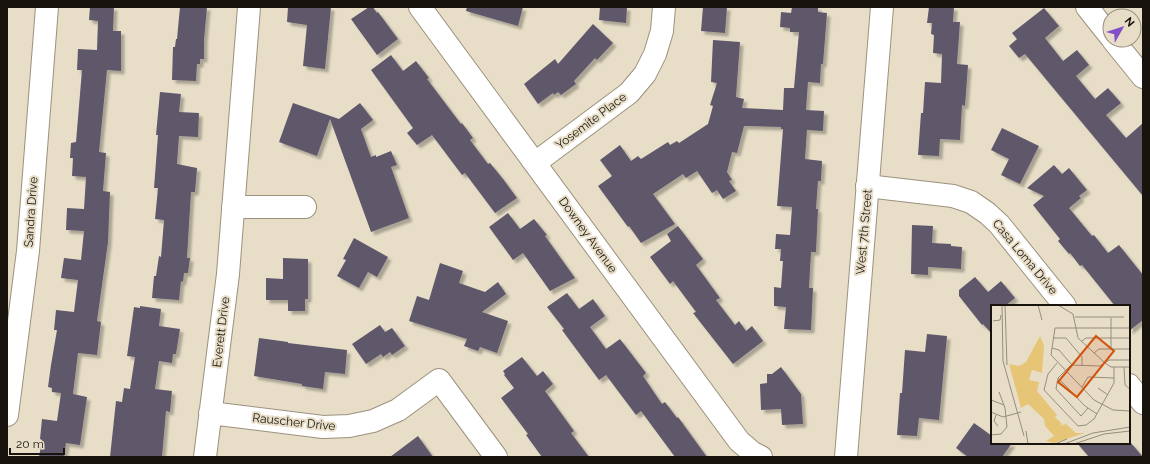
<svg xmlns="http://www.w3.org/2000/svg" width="1150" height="464" font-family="Raleway,sans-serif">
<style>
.building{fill:#5e586b;filter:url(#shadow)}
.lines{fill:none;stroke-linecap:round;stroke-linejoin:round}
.minor-casing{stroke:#9b917d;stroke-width:24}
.major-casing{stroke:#9b917d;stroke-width:24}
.minor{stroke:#fff;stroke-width:22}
.major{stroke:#fff;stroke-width:22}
.labels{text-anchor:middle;stroke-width:4;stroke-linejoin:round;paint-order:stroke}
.street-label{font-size:12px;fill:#18140d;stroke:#e8dec8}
.inset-road{fill:none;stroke:#958d7d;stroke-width:1}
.view{fill:#d3520c;fill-opacity:0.15;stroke:#d3520c;stroke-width:2}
.inset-edge{fill:none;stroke:#18140d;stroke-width:2}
</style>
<defs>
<filter id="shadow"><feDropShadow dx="3.5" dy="3.5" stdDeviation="1" flood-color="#0004"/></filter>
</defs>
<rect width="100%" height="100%" fill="#e8dec8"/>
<path class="building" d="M 90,7 L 114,7 L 113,31 L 121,31 L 121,71 L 107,70 L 99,152 L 106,153 L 103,191 L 110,192 L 108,242 L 97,321 L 101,322 L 97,355 L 78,353 L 73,394 L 87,397 L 80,445 L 66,443 L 64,457 L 39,457 L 42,440 L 40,439 L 42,419 L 57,421 L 61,393 L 52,392 L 52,388 L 48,387 L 51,365 L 57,330 L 54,330 L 56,310 L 74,312 L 78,280 L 61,278 L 64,258 L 81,260 L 84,231 L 66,230 L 67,208 L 84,209 L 86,177 L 72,176 L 73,158 L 70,158 L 71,143 L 76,142 L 82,70 L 77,70 L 78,49 L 97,50 L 98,21 L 89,20 Z
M 180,7 L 207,7 L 204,40 L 204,59 L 200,59 L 200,64 L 197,64 L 196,81 L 172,80 L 173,47 L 175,47 L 176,39 L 177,39 Z
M 288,7 L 331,7 L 325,69 L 303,66 L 307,25 L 287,22 Z
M 369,7 L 373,7 L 377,13 L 378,12 L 398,39 L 377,55 L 351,19 Z
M 467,7 L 523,7 L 518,26 L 466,11 Z
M 600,7 L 627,7 L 626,23 L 599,20 Z
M 703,7 L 727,7 L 725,33 L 701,31 Z
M 792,7 L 818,7 L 818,12 L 827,13 L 823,64 L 821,64 L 820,83 L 808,82 L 806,110 L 824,111 L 823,131 L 807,130 L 805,159 L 822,161 L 821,181 L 818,181 L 816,209 L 818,209 L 816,252 L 811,252 L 809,288 L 813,288 L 811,330 L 784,329 L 786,307 L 774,306 L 774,287 L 781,288 L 783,261 L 780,261 L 781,249 L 775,249 L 776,234 L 790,235 L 792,207 L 777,206 L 783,129 L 781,129 L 781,127 L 744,126 L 737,153 L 732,152 L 727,172 L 732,180 L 729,181 L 736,191 L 723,199 L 717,190 L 712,193 L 697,171 L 686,178 L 683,174 L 653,194 L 675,224 L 641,243 L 629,226 L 628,227 L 598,186 L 612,176 L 600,160 L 620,145 L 631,161 L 638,156 L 641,159 L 668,142 L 670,145 L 677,141 L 679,143 L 708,124 L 713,106 L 710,105 L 717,83 L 711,82 L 713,40 L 740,42 L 736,97 L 744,99 L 742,108 L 783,110 L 784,88 L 794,88 L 799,32 L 790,32 L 790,28 L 780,27 L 781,12 L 791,13 Z
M 929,7 L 954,7 L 953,22 L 960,22 L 957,64 L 968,65 L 965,106 L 962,105 L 960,140 L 940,139 L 939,156 L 918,155 L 921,113 L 923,113 L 925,82 L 941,83 L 942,54 L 933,53 L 934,35 L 931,34 L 932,23 L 927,23 Z
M 1044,8 L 1059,26 L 1045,38 L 1063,61 L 1077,50 L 1089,65 L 1076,76 L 1095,99 L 1108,88 L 1121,103 L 1106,115 L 1126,138 L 1143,123 L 1143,196 L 1025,54 L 1019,58 L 1009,46 L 1017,39 L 1012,33 Z
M 593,24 L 613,43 L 597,60 L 595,58 L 574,81 L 576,84 L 561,95 L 558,92 L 554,95 L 553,93 L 538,104 L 524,84 L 555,59 L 558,64 Z
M 391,55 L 403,71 L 416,61 L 429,78 L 427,79 L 461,124 L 462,123 L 473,138 L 470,140 L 488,164 L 490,163 L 503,179 L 517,198 L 495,213 L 465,173 L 462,175 L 432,135 L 417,145 L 407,133 L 413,128 L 371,70 Z
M 160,92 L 181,94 L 179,112 L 199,113 L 198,137 L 179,136 L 177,164 L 197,168 L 195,192 L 191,192 L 187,258 L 190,258 L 188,273 L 184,273 L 183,282 L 181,281 L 179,300 L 152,298 L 154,276 L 156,276 L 159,256 L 161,257 L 164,220 L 155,219 L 158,188 L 154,188 L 158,135 L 156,135 Z
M 293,103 L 339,119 L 360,103 L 373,120 L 361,129 L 371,157 L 376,155 L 376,157 L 391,151 L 397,165 L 391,167 L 409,218 L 371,232 L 330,119 L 317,156 L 279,142 Z
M 1002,128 L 1039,146 L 1020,184 L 1001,175 L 1009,159 L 991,150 Z
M 1054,165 L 1062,174 L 1069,168 L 1087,190 L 1079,196 L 1081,198 L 1069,208 L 1092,236 L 1094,235 L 1108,253 L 1119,245 L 1143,275 L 1143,320 L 1129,331 L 1129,306 L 1115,306 L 1082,265 L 1080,266 L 1070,253 L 1069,254 L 1058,241 L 1060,239 L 1033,205 L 1044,196 L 1027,188 Z
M 508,213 L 520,229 L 534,219 L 547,235 L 545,236 L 575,278 L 550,291 L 523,253 L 513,260 L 489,227 Z
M 912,225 L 933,226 L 932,243 L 951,244 L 951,246 L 962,247 L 961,269 L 928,267 L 928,275 L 911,274 Z
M 678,226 L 703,259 L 696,265 L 720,298 L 716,300 L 735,325 L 739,321 L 746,331 L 752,326 L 763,341 L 733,364 L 693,313 L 696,312 L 673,281 L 670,284 L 650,257 L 671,241 L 667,234 Z
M 354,238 L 388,257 L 377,277 L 368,272 L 359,288 L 337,276 L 346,260 L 343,259 Z
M 283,258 L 308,259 L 308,299 L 305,299 L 305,311 L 288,311 L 288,300 L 266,300 L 266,278 L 283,279 Z
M 440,263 L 463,271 L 459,283 L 485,292 L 498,282 L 506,294 L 482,312 L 508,321 L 497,353 L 480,347 L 478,351 L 464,346 L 467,339 L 409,321 L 417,296 L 429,300 Z
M 975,277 L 988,292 L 1001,281 L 1015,298 L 1005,306 L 992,306 L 992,334 L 983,324 L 982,325 L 959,296 L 959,290 Z
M 567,293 L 579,309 L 593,299 L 605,316 L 590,327 L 606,349 L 620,339 L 646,373 L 643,376 L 662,404 L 665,402 L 677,418 L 678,417 L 707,457 L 675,457 L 641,411 L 636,415 L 606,375 L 599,380 L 562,330 L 564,329 L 547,307 Z
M 140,306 L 161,309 L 159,326 L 180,329 L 176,354 L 173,354 L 172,363 L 159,361 L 155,389 L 172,391 L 170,412 L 166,411 L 162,457 L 110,457 L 116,401 L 122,402 L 124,388 L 130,389 L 135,357 L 127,356 L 134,307 L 140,308 Z
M 380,325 L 385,332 L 392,328 L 405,346 L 392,355 L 390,352 L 383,357 L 381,354 L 366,364 L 352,344 Z
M 927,334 L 947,336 L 939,420 L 919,418 L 917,436 L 897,435 L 900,393 L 902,393 L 905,350 L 925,352 Z
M 259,338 L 288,342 L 288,343 L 347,350 L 345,374 L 325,372 L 323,389 L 302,386 L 302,384 L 254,376 Z
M 522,357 L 537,376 L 543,371 L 553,384 L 545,391 L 574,431 L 571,433 L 589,457 L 542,457 L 526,435 L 528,434 L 501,398 L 514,388 L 504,375 L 505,374 L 503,371 Z
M 781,367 L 801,394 L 803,424 L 782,425 L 781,409 L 761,410 L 760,384 L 767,383 L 767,374 L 772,374 Z
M 974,423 L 992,436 L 992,443 L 1012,443 L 1002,457 L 968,457 L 956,448 Z
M 418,436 L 433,457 L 390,457 Z
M 1077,443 L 1131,443 L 1143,457 L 1089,457 Z"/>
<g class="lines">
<g class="minor-casing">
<path id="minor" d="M 420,7 L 739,441 L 753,453 L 761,457
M 1087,7 L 1110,36
M 1113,40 L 1143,77
M 535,163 L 629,93 L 645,74 L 655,54 L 662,31 L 664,7
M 867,186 L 953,196 L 971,202 L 987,213 L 999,224 L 1065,306
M 233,207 L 305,207
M 1129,385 L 1143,403
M 210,413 L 323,427 L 349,426 L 373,421 L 398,410 L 439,380 L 496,457
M 7,415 L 28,251 L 47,7
M 205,457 L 228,274 L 249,7"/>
</g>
<g class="major-casing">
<path id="major" d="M 846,457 L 882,7"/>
</g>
<use href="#minor" class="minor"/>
<use href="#major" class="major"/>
</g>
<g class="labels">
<g class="street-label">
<text transform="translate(591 121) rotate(-37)" y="4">Yosemite Place</text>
<text transform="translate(31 212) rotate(-86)" y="4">Sandra Drive</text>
<text transform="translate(864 232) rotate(-85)" y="4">West 7th Street</text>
<text transform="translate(588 235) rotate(54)" y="4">Downey Avenue</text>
<text transform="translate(1025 257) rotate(50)" y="4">Casa Loma Drive</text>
<text transform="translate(221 332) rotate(-83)" y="4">Everett Drive</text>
<text transform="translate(294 422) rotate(6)" y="4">Rauscher Drive</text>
</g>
</g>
<g transform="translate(991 305)">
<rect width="139" height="139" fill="#e8dec8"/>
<path d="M 49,31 L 53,41 L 51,68 L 41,65 L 38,75 L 48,77 L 46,86 L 66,110 L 64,112 L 71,119 L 69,121 L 75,119 L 85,128 L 94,128 L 63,138 L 55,136 L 63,131 L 54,121 L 53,114 L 37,99 L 30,103 L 18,59 L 28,61 L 35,57 Z" fill="#e7c576"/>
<path class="inset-road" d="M 11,0 L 12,56 L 33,131M 14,0 L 16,60M 47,0 L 51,15M 67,0 L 82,9 L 87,33 L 114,58 L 120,62 L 139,62M 84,12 L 133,12M 120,13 L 120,44M 2,16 L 9,15 L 10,10M 139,23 L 64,23 L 60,50 L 103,95 L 122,105 L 139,106M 62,33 L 75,33 L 91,52 L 91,61M 91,36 L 95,33 L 139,33M 61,43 L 68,45 L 81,60M 103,48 L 108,44 L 139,44M 66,58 L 57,69 L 53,85 L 87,121 L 95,120 L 103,114 L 123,78 L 123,62M 133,62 L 134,80 L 139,84M 67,73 L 94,101 L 106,109M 91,82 L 97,72 L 123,73M 107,83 L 117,90M 0,95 L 13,100M 97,103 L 90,111 L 65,84 L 67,73 L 80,60 L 109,61 L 118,55 L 139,55M 0,107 L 12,112 L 30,107M 5,110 L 3,116 L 7,121M 35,126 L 37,139M 0,130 L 10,129 L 16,122 L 14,103 L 8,87M 64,139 L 76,134M 73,139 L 102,128 L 139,122M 83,139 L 113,129 L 139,126"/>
<path class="view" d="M 105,31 L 123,46 L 86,92 L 67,77 Z"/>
<rect width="139" height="139" class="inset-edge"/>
</g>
<rect width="1150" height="464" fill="none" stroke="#18140d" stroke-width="16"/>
<g transform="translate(1122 28) rotate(51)"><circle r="19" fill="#e8dec8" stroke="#958d7d"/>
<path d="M0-3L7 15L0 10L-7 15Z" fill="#8350c8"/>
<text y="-6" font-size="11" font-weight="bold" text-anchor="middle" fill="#18140d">N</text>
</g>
<path d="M10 448v6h54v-6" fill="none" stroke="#18140d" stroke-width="2"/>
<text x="16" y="448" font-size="12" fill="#18140d" stroke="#e8dec8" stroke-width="3" paint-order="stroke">20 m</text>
</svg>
